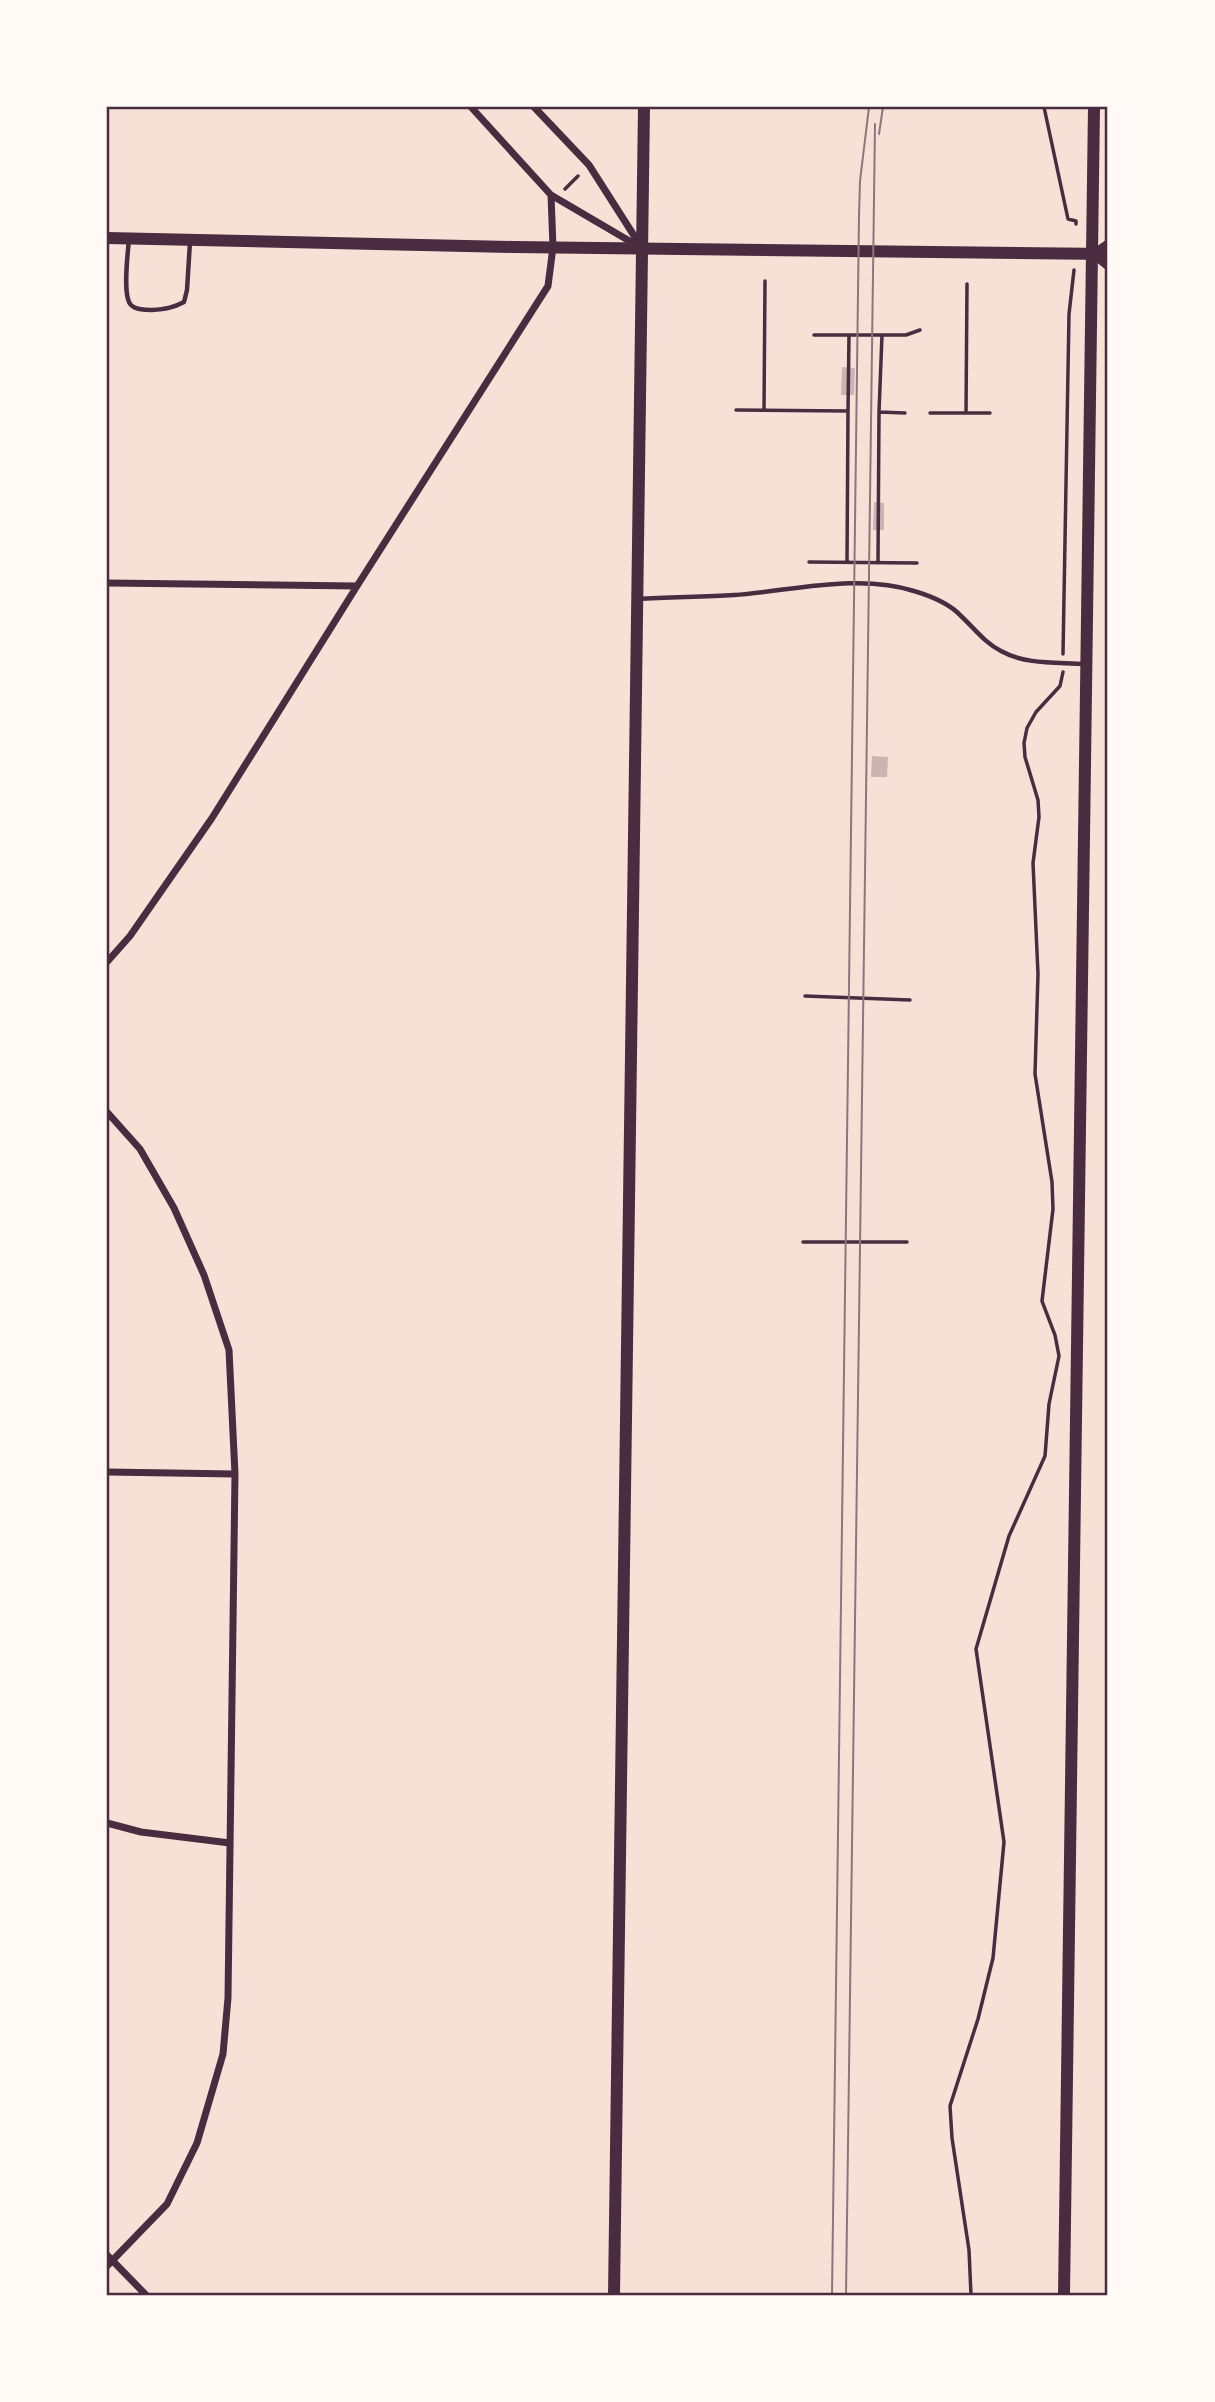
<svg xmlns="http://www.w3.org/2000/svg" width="1215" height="2402" font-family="Jost,sans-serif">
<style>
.building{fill:#ccb4b1}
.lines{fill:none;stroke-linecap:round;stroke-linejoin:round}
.path{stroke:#4a2c40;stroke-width:3.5}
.service{stroke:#4a2c40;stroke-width:4.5}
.minor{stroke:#4a2c40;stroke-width:7}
.secondary{stroke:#4a2c40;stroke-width:12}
.primary{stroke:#4a2c40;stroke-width:12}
.tram{stroke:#8f747c;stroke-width:2}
.neatline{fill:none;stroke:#4a2c40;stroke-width:2.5}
</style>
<rect width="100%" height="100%" fill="#f7e1d7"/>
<path class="building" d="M 842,367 L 855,368 L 854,395 L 841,395 Z
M 874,502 L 884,503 L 884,530 L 873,530 Z
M 872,756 L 888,757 L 887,777 L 871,777 Z"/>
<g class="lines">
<path class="path" d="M 1044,107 L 1068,219 L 1076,221 L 1076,224
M 565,189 L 578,176
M 814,335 L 906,335 L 920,330
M 736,410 L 848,411 L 847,562
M 764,410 L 765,281
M 848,411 L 849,335
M 879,412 L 905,413
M 930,413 L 990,413
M 966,413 L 967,284
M 809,562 L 917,563
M 878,563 L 879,412 L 882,335
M 1063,654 L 1069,314 L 1074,270
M 805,996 L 910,1000
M 803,1242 L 907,1242
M 971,2295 L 969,2250 L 952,2138 L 950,2106 L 978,2019 L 993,1958 L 1004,1842 L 976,1649 L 1009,1536 L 1045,1456 L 1049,1404 L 1059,1356 L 1055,1335 L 1042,1301 L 1053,1209 L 1052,1182 L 1035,1074 L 1038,974 L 1033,863 L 1039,817 L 1038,800 L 1025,757 L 1024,743 L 1027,728 L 1036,712 L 1060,686 L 1063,672"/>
<path class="service" d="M 129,239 C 128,252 122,296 131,305 C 136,310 145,310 152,310 C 165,309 173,308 184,302 L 187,290 L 190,242
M 638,599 C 670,597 702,597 734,595 C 790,591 859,573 914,591 C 931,596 949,603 961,616 C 974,628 985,643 1001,651 C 1026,665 1057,662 1085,664"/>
<path class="minor" d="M 471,107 L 551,195 L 638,246
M 534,107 L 589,165 L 640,245
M 1108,243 L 1092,254 L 1108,267
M 107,583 L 357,586
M 107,962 L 130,936 L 212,818 L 357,586 L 548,286 L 553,247 L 551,195
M 107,1112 L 140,1149 L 174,1208 L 204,1275 L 229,1350 L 235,1474 L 228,1998 L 223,2054 L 197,2143 L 167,2204 L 107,2266
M 107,1472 L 235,1474
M 107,1823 L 141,1832 L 230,1843
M 107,2255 L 146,2295"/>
<path class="secondary" d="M 107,238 L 514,247 L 1108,254"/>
<path class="primary" d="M 614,2295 L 644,107
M 1064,2295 L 1094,107"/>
<path class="tram" d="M 879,134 L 883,107
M 832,2295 L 859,216 L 860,181 L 869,107
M 846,2295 L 875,124"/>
</g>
<rect width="1215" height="2402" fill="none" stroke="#fffaf5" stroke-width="217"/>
<rect x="108" y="108" width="998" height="2186" class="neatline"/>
</svg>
